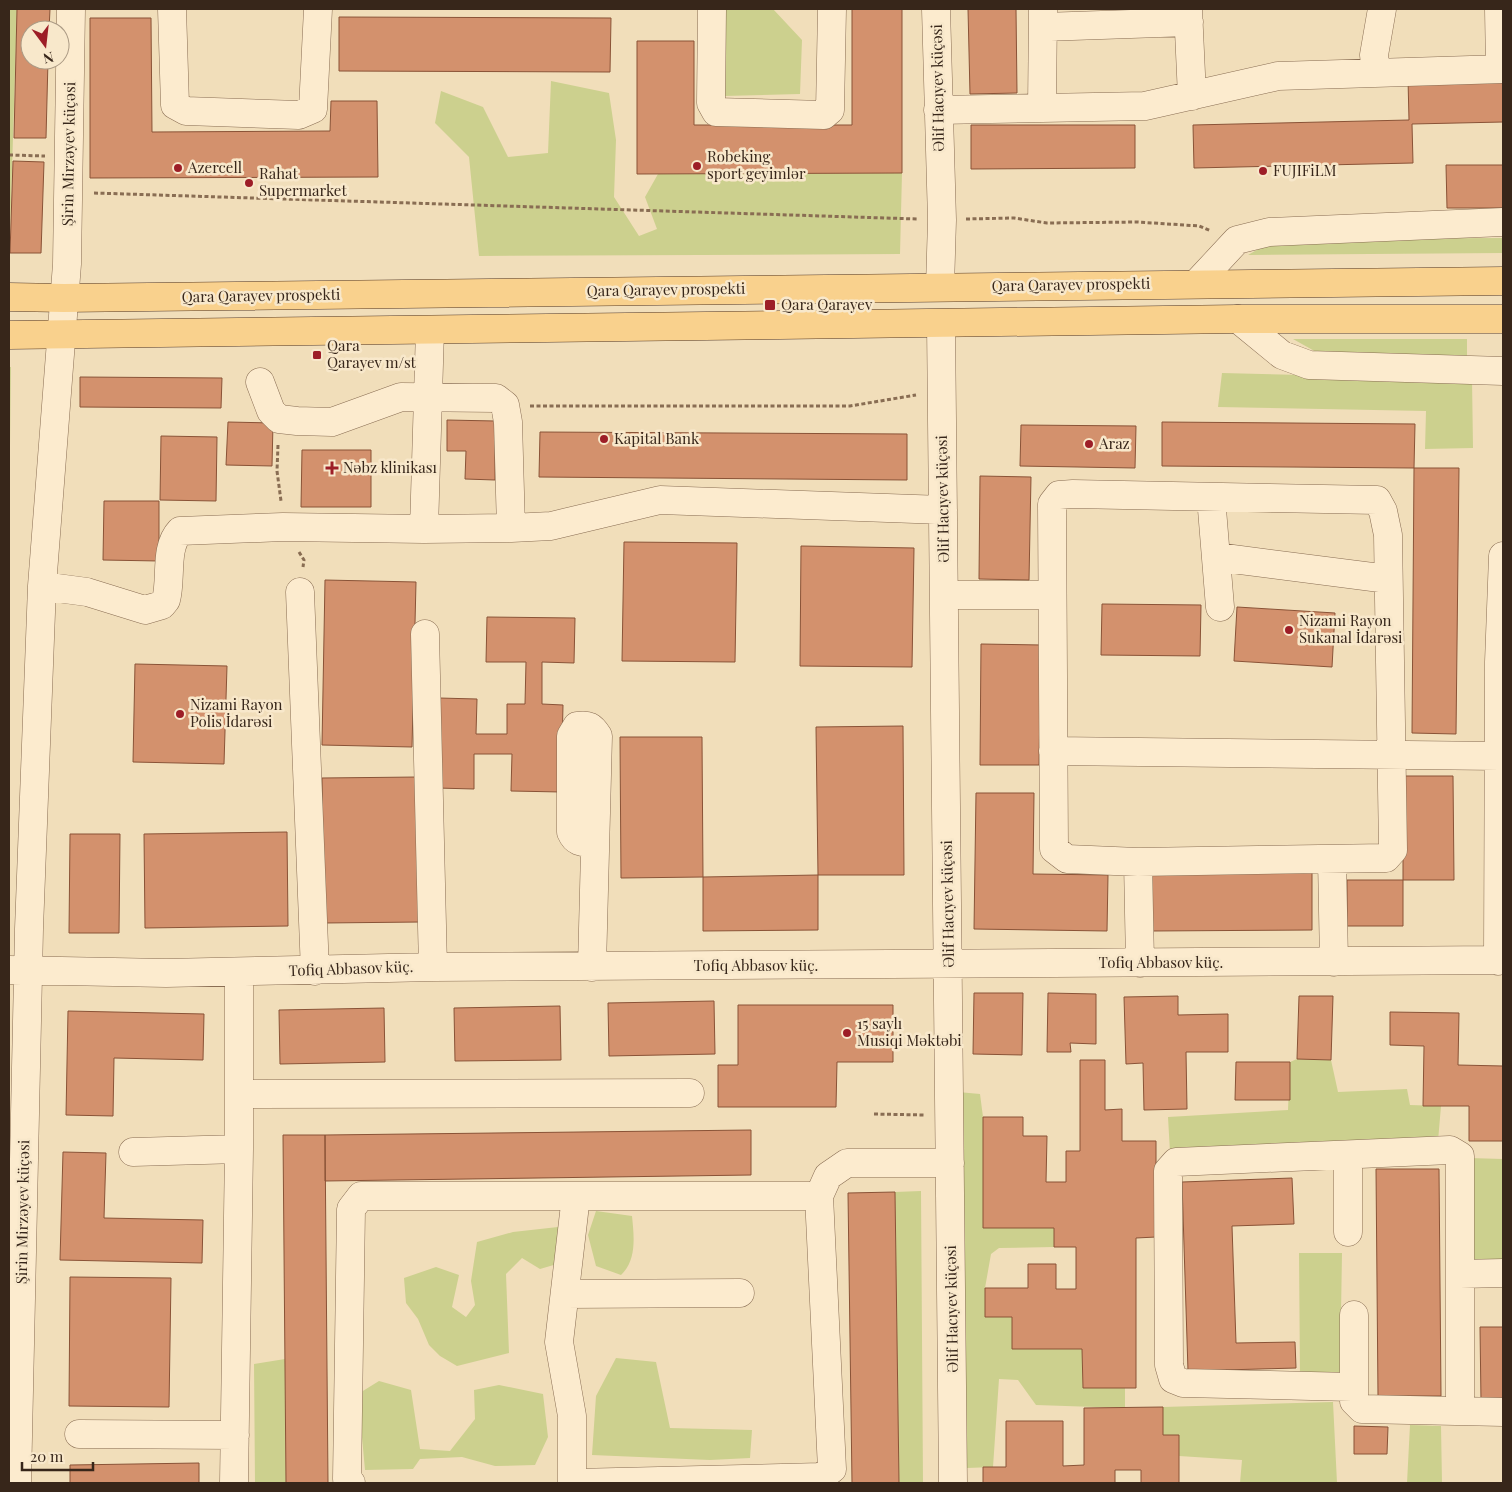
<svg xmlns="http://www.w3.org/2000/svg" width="1512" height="1492" font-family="'Playfair Display',serif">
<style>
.green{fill:#ccd08e}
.building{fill:#d3916d;stroke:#8a5337}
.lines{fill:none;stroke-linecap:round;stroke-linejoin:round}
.minor-casing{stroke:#896d53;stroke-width:29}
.major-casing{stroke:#563b29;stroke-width:29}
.path{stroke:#896d53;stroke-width:3;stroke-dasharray:4 2.5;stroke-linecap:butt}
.minor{stroke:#fcebce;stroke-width:28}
.major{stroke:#f9d18d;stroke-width:28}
.poi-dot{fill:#9d1e27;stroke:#f8e8cb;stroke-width:2}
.labels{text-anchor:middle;stroke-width:5;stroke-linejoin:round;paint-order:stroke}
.street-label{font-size:15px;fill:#37261a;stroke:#f8e8cb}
.poi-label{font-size:15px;fill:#37261a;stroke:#f8e8cb;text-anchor:start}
</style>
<rect width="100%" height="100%" fill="#f1deba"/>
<path class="green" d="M 9,9 L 17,9 L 9,266 Z
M 724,9 L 773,9 L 802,40 L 800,94 L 724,96 Z
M 551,81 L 609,93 L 616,140 L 614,197 L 639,236 L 657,229 L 645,197 L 658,174 L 902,173 L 900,254 L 479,256 L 469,157 L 435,123 L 441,91 L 483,107 L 508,157 L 548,153 Z
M 1503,238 L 1503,253 L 1248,255 L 1276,239 Z
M 1293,339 L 1467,339 L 1467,357 L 1318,353 Z
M 9,367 L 11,367 L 9,525 Z
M 1222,373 L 1472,379 L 1473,448 L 1425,449 L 1426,411 L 1218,407 Z
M 1297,1059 L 1331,1060 L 1338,1092 L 1407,1089 L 1410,1105 L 1441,1106 L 1438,1141 L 1170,1152 L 1168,1117 L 1288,1110 L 1290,1062 Z
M 958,1092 L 980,1094 L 983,1117 L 984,1228 L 1054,1228 L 1054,1247 L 999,1248 L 991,1254 L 985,1288 L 985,1317 L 1012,1317 L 1012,1349 L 1082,1349 L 1083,1388 L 1125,1388 L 1125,1408 L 1036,1405 L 1018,1380 L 999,1379 L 993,1467 L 967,1468 Z
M 1469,1158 L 1503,1159 L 1503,1265 L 1471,1264 Z
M 921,1191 L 923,1483 L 899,1483 L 895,1192 Z
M 596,1211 L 632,1216 C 634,1236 637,1260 621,1275 L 596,1266 L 588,1235 Z
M 558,1227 L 566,1237 L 557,1264 L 540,1269 L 522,1258 L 506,1274 L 509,1353 L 457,1366 L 440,1356 L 429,1345 L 418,1319 L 406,1303 L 404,1278 L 436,1267 L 459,1275 L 452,1307 L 466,1317 L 475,1305 L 471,1281 L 477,1242 L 513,1232 Z
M 1299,1253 L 1342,1253 L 1340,1375 L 1300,1377 Z
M 616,1358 L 656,1362 L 670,1428 L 752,1430 L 750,1458 L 710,1460 L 592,1455 L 596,1396 Z
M 285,1359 L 286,1483 L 255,1483 L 254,1364 Z
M 379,1381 L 411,1390 L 420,1449 L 450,1451 L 475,1419 L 474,1390 L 499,1385 L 543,1394 L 548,1437 L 535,1465 L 495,1466 L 462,1457 L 420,1459 L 413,1469 L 365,1470 L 358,1394 Z
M 1333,1402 L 1337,1483 L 1240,1483 L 1242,1460 L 1179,1456 L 1179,1435 L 1163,1435 L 1163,1407 Z
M 1410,1425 L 1441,1426 L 1442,1483 L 1407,1483 Z"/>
<path class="building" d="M 17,9 L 50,9 L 49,30 L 30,30 L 30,60 L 48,60 L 46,138 L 14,138 Z
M 852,9 L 902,9 L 902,173 L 637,174 L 637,41 L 694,41 L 694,125 L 852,125 Z
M 968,9 L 1016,9 L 1017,93 L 970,94 Z
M 339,17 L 611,18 L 610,72 L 339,71 Z
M 90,18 L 151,18 L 152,132 L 330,131 L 331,101 L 377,101 L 378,177 L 90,178 Z
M 1503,77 L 1503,122 L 1412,124 L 1413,163 L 1194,168 L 1193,125 L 1409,120 L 1408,79 Z
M 971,125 L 1135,125 L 1135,168 L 971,169 Z
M 13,161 L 44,162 L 41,253 L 10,253 Z
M 1446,165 L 1503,165 L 1503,208 L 1447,208 Z
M 80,377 L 222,378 L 221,408 L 80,407 Z
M 447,420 L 495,421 L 495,480 L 465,479 L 466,451 L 447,451 Z
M 228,422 L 273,423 L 272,466 L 226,465 Z
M 1162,422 L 1415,424 L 1414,468 L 1162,466 Z
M 1021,425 L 1136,426 L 1135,468 L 1020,466 Z
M 540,432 L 907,434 L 907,480 L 539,477 Z
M 161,436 L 217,437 L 216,501 L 160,500 Z
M 302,450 L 371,450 L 371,507 L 301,507 Z
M 1414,468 L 1459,468 L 1456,734 L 1412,733 Z
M 980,476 L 1031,477 L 1029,580 L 979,579 Z
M 104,501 L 159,501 L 159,561 L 103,560 Z
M 624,542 L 737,543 L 735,662 L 622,661 Z
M 801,546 L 914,548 L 912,667 L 800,666 Z
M 325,580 L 416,582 L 412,747 L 322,745 Z
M 1102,604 L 1201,605 L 1200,656 L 1101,655 Z
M 1237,607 L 1335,613 L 1332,667 L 1234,661 Z
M 487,617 L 575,618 L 574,663 L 542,662 L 542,704 L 563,705 L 561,792 L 511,791 L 512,754 L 474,754 L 474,789 L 437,788 L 439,698 L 477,699 L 476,734 L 507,734 L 507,704 L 525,704 L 526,662 L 486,662 Z
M 981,644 L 1041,645 L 1039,765 L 980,765 Z
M 135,664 L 227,666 L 224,764 L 133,762 Z
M 903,726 L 904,875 L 818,875 L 816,727 Z
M 620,737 L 702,737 L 703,877 L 621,878 Z
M 1403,776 L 1453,776 L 1454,880 L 1403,880 Z
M 418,777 L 420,922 L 324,923 L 322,778 Z
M 976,793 L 1034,793 L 1033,874 L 1108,875 L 1107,931 L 974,929 Z
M 287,832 L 288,926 L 145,928 L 144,834 Z
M 70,834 L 120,834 L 119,933 L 69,933 Z
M 1151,872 L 1312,872 L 1312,930 L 1151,931 Z
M 818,875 L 818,930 L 703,931 L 703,877 Z
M 1347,880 L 1403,880 L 1403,926 L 1347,926 Z
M 974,993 L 1023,993 L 1022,1055 L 973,1054 Z
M 1048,993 L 1096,994 L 1096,1044 L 1070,1043 L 1071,1052 L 1047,1052 Z
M 1178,996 L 1178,1015 L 1228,1014 L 1228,1052 L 1186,1052 L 1187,1109 L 1144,1110 L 1143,1063 L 1126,1064 L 1124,997 Z
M 1299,996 L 1333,996 L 1331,1060 L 1297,1059 Z
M 714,1001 L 715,1054 L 609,1056 L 608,1003 Z
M 738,1005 L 893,1005 L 893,1062 L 837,1062 L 836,1107 L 718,1107 L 718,1065 L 738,1065 Z
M 560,1006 L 561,1060 L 455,1061 L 454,1008 Z
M 384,1008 L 385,1062 L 280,1064 L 279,1010 Z
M 68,1011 L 204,1014 L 203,1060 L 114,1058 L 113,1116 L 66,1115 Z
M 1390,1012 L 1459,1013 L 1458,1065 L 1503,1066 L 1503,1141 L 1469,1141 L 1469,1106 L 1423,1106 L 1424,1046 L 1390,1045 Z
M 1080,1060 L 1105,1060 L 1105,1110 L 1122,1109 L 1122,1141 L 1156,1141 L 1156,1237 L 1136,1238 L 1136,1388 L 1083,1388 L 1082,1349 L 1012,1349 L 1012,1317 L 985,1317 L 985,1288 L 1028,1288 L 1028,1264 L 1056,1264 L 1056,1289 L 1076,1289 L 1076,1247 L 1054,1247 L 1054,1228 L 983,1228 L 983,1117 L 1023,1117 L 1023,1136 L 1047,1136 L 1046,1182 L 1066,1182 L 1066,1151 L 1080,1151 Z
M 1236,1062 L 1290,1062 L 1290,1100 L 1235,1100 Z
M 751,1130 L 751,1175 L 325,1181 L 325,1135 Z
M 283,1135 L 325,1135 L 328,1483 L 286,1483 Z
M 63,1152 L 106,1153 L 104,1218 L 203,1220 L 202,1263 L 60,1260 Z
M 1376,1169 L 1439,1169 L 1441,1396 L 1378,1396 Z
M 1292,1178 L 1294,1224 L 1232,1226 L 1236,1343 L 1295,1342 L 1296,1368 L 1188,1371 L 1182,1182 Z
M 895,1192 L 899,1483 L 852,1483 L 848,1193 Z
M 70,1277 L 171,1278 L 169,1407 L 69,1406 Z
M 1480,1327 L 1503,1327 L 1503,1400 L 1481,1401 Z
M 1163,1407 L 1163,1435 L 1179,1435 L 1179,1483 L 1141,1483 L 1141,1470 L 1115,1470 L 1115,1483 L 983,1483 L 983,1467 L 1006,1467 L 1006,1421 L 1063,1421 L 1063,1466 L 1084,1465 L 1084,1408 Z
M 1354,1426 L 1388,1427 L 1387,1454 L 1354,1454 Z
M 199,1463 L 199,1483 L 70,1483 L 70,1465 Z"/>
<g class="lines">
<g class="minor-casing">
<path id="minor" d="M 172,9 L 175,105 L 186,111 L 299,115 L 313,109 L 318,9
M 712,9 L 711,103 L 716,112 L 824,115 L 830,110 L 832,9
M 936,9 L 942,220 L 940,287
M 1188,9 L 1192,96
M 1499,9 L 1500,69
M 1043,27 L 1189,22
M 1376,73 L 1374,55 L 1382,9
M 1042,108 L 1043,9
M 938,110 L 1145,106 L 1278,76 L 1503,69
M 1197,283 L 1237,240 L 1269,232 L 1503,222
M 1238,319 L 1282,355 L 1309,365 L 1503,371
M 941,324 L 953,1483
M 260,382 L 271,411 L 279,419 L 297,421 L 332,422 L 401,397 L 496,398 L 505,405 L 508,422 L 511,528 L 551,526 L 660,500 L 943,510
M 1073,494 L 1377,500 L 1383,511 L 1388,535 L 1393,850 L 1386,858 L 1138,862 L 1067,859 L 1054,849 L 1052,504 L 1059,495 Z
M 1211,497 L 1220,607
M 424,529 L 511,528
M 1217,557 L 1388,579
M 42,586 L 87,592 L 145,610 L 162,605 L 166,600 C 172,579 164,548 180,531 L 283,527 L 424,529 L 430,330
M 300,592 L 315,971
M 944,595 L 1052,595
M 425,634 L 433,967
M 1053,751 L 1499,756
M 1332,859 L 1334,962
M 1138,862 L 1140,963
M 1498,961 L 1499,662 L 1503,556
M 592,967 L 598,736 C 592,726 588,724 577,726 L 571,736 L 571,832 C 576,844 584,842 595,843
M 9,970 L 166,973 L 433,967 L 1503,960
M 239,1094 L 690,1093
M 133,1152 L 239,1149
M 1348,1232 L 1348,1155
M 1460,1274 L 1503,1273
M 565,1294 L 740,1293
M 1354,1315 L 1354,1401 L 1362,1409 L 1503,1412
M 1352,1387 L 1183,1383 L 1173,1379 L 1169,1365 L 1168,1171 L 1176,1162 L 1450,1150 L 1460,1156 L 1460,1411
M 79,1434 L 235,1435
M 17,1483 L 29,929 L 42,586 L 67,264 L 71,9
M 234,1483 L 239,1149 L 239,973
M 351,1483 L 347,1479 L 351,1209 L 361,1196 L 819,1196
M 572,1483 L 572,1416 L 559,1342 L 576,1196
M 575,1483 L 821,1477 L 832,1469 L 819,1196 L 828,1176 L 847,1163 L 950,1163"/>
</g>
<g class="major-casing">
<path id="major" d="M 9,297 L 64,298 L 1503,281
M 9,335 L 1238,319 L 1503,319"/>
</g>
<path class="path" d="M 9,155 L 45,156
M 94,193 L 917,219
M 966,219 L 1014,218 L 1047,223 L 1138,222 L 1199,226 L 1211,231
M 530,406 L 850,406 L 916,395
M 278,445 L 277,471 L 281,501
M 299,552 L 304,560 L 303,567
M 874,1114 L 924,1115"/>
<use href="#minor" class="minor"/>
<use href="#major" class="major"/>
</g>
<g class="poi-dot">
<circle cx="697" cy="166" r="5"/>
<circle cx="178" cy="168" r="5"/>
<circle cx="1263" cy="171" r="5"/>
<circle cx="249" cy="183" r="5"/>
<rect x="764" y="299" width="12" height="12" rx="2.5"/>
<rect x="312" y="350" width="10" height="10" rx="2.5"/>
<circle cx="604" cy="439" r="5"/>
<circle cx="1089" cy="444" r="5"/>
<path d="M329.5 460.5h5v5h5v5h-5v5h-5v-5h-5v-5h5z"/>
<circle cx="1289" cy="630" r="5"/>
<circle cx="180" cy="714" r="5"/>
<circle cx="847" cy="1033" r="5"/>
</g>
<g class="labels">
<g class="street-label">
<text transform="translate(938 88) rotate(-91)" y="5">Əlif Hacıyev küçəsi</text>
<text transform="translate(69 154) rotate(-89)" y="5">Şirin Mirzəyev küçəsi</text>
<text transform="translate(1071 285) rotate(-1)" y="5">Qara Qarayev prospekti</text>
<text transform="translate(666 290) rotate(-1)" y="5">Qara Qarayev prospekti</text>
<text transform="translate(261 296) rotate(-1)" y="5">Qara Qarayev prospekti</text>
<text transform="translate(943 499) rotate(-91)" y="5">Əlif Hacıyev küçəsi</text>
<text transform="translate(948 904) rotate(-91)" y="5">Əlif Hacıyev küçəsi</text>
<text x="1161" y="968">Tofiq Abbasov küç.</text>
<text x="756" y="971">Tofiq Abbasov küç.</text>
<text transform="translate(351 969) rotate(-2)" y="5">Tofiq Abbasov küç.</text>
<text transform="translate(23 1212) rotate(-89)" y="5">Şirin Mirzəyev küçəsi</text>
<text transform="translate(952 1309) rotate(-91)" y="5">Əlif Hacıyev küçəsi</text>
</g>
<g class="poi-label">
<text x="707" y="162">Robeking<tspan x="707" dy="17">sport geyimlər</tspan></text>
<text x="188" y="173">Azercell</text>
<text x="1273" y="176">FUJIFiLM</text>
<text x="259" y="179">Rahat<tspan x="259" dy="17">Supermarket</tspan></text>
<text x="781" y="310">Qara Qarayev</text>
<text x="327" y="351">Qara<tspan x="327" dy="17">Qarayev m/st</tspan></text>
<text x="614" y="444">Kapital Bank</text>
<text x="1099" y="449">Araz</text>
<text x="343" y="473">Nəbz klinikası</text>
<text x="1299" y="626">Nizami Rayon<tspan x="1299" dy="17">Sukanal İdarəsi</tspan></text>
<text x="190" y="710">Nizami Rayon<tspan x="190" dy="17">Polis İdarəsi</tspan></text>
<text x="857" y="1029">15 saylı<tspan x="857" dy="17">Musiqi Məktəbi</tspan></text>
</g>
</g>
<rect width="1512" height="1492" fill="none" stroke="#37261a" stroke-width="20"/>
<g transform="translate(45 45) rotate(165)"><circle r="24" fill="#f8e8cb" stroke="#ab9a84"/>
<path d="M0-4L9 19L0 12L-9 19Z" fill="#9d1e27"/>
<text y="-8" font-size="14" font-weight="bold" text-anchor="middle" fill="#37261a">N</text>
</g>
<path d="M22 1462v8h71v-8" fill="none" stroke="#37261a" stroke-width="2.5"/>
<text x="30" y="1462" font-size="15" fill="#37261a" stroke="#f8e8cb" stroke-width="4" paint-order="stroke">20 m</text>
</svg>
